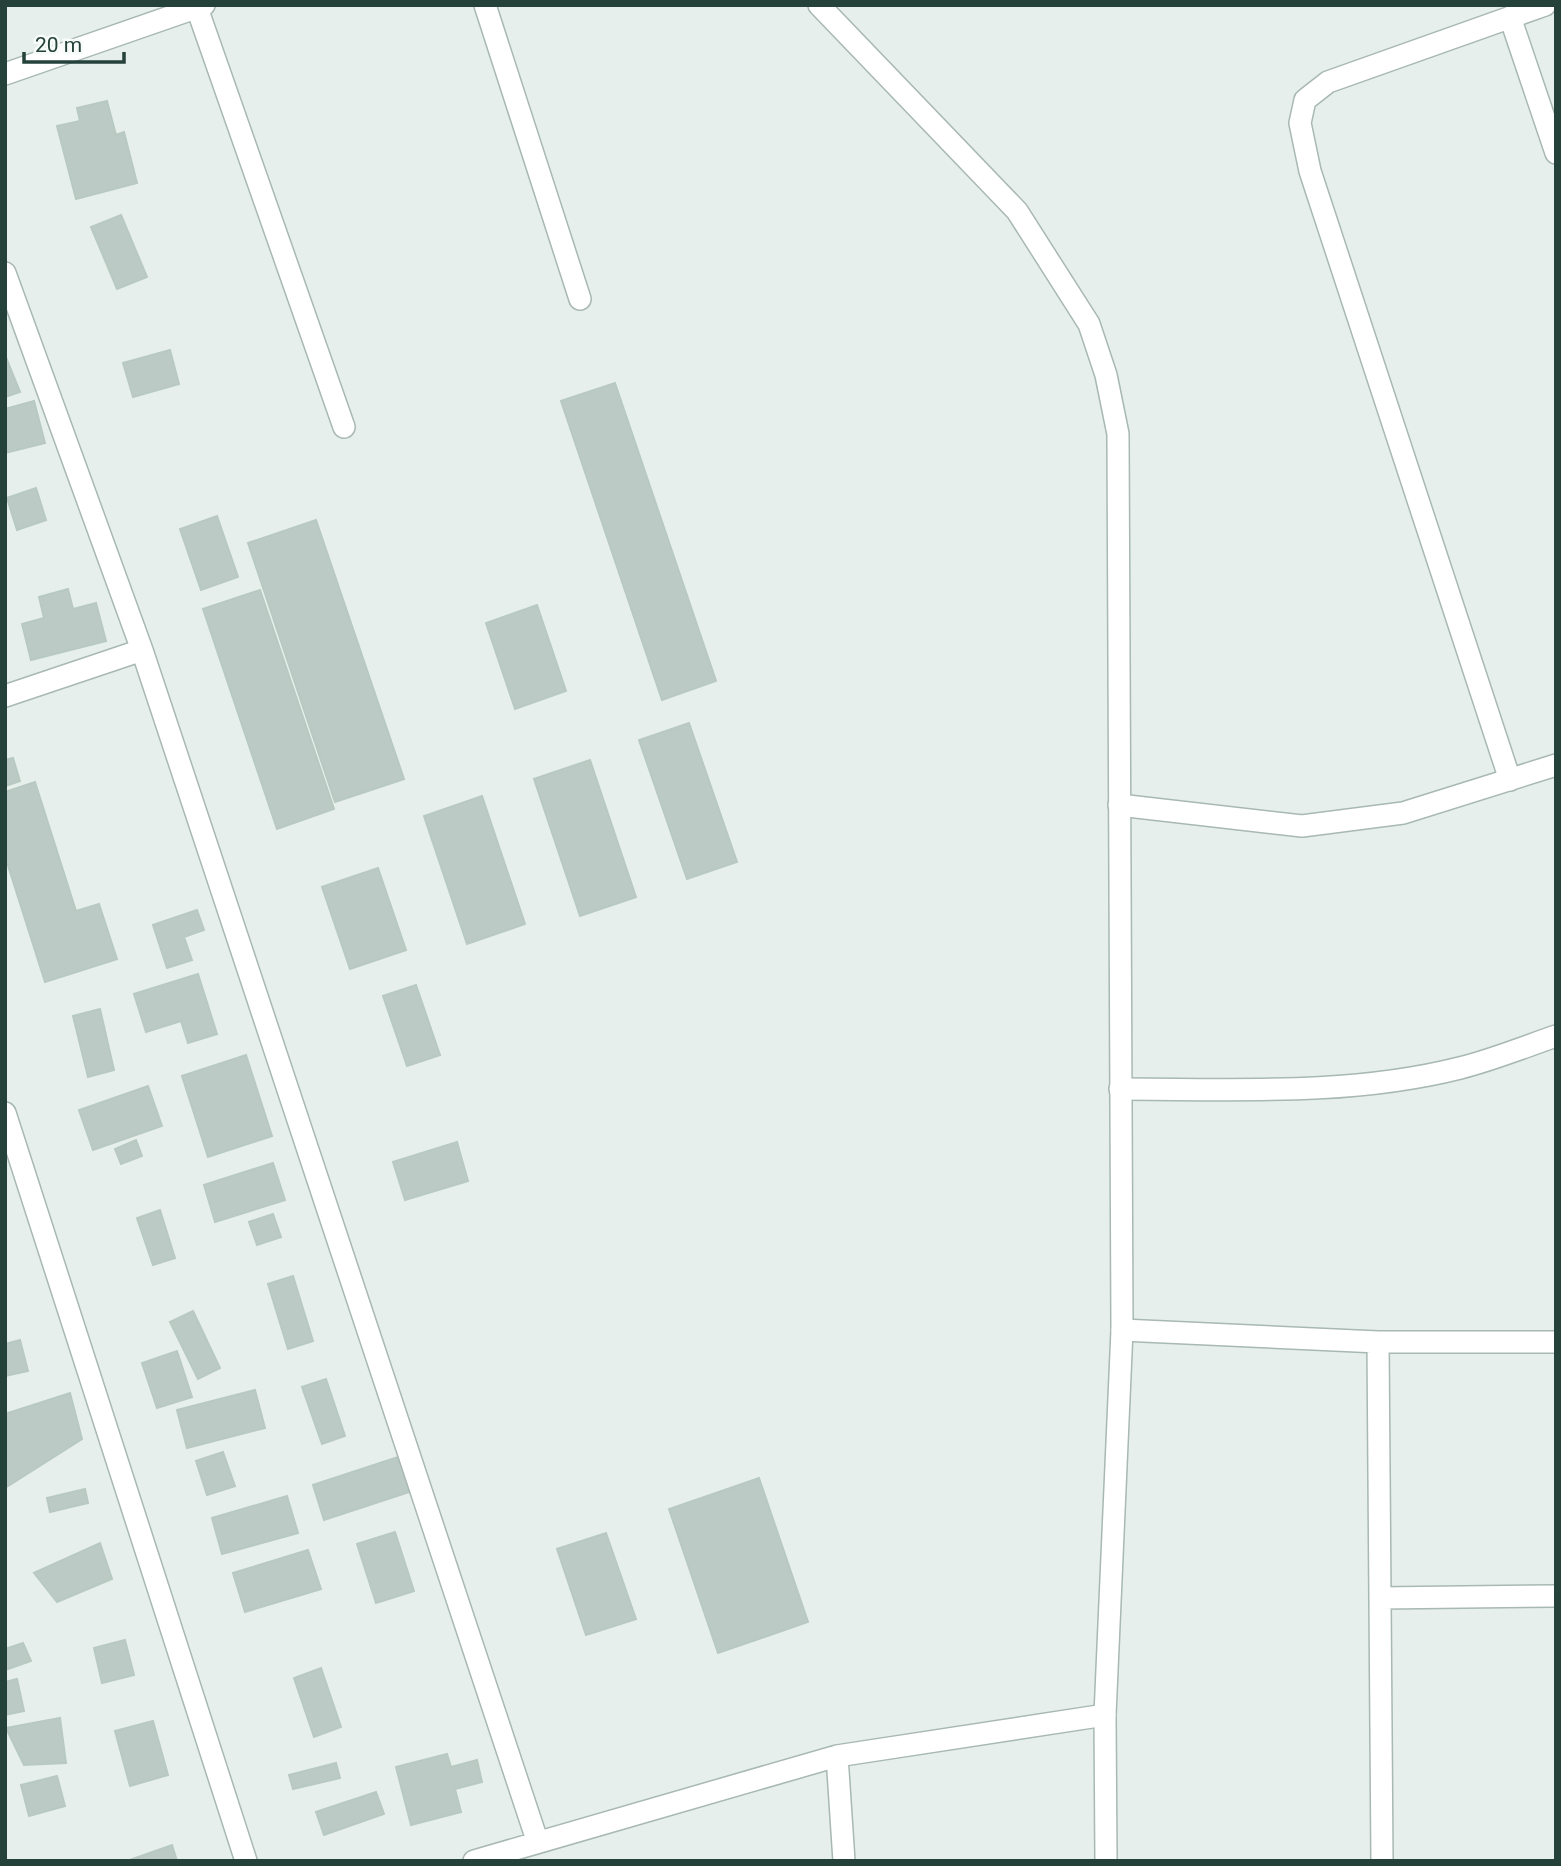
<svg xmlns="http://www.w3.org/2000/svg" width="1561" height="1866" font-family="Roboto,sans-serif">
<style>
.building{fill:#bbcac4;stroke:#b8c9c2;stroke-width:2}
.lines{fill:none;stroke-linecap:round;stroke-linejoin:round}
.minor-casing{stroke:#a8b8b2;stroke-width:24}
.tertiary-casing{stroke:#a8b8b2;stroke-width:24}
.minor{stroke:#fff;stroke-width:21}
.tertiary{stroke:#fff;stroke-width:21}
</style>
<rect width="100%" height="100%" fill="#e6efeb"/>
<path class="building" d="M 107,101 L 116,135 L 124,132 L 137,183 L 76,199 L 57,126 L 80,121 L 77,108 Z
M 121,215 L 147,277 L 117,289 L 91,227 Z
M 170,350 L 179,384 L 133,397 L 123,363 Z
M 5,355 L 20,392 L 5,397 Z
M 615,383 L 716,681 L 662,700 L 561,401 Z
M 34,401 L 45,443 L 5,453 L 5,409 Z
M 36,488 L 46,520 L 17,530 L 7,498 Z
M 217,516 L 238,577 L 201,590 L 180,529 Z
M 316,520 L 404,779 L 335,802 L 248,543 Z
M 68,589 L 73,609 L 96,603 L 106,641 L 31,660 L 22,624 L 44,618 L 39,597 Z
M 260,590 L 334,809 L 277,829 L 203,609 Z
M 537,605 L 566,691 L 515,709 L 486,623 Z
M 689,723 L 737,862 L 687,879 L 639,740 Z
M 13,758 L 20,781 L 5,786 L 5,760 Z
M 590,760 L 636,897 L 580,916 L 534,779 Z
M 35,782 L 76,911 L 99,904 L 117,959 L 45,982 L 5,856 L 5,792 Z
M 482,796 L 525,924 L 467,944 L 424,816 Z
M 378,868 L 406,950 L 350,969 L 322,887 Z
M 197,910 L 204,930 L 184,937 L 192,960 L 167,968 L 153,925 Z
M 198,974 L 217,1034 L 188,1043 L 181,1021 L 146,1032 L 134,994 Z
M 416,985 L 440,1055 L 407,1066 L 383,996 Z
M 100,1009 L 114,1070 L 88,1077 L 73,1016 Z
M 246,1055 L 272,1136 L 208,1157 L 182,1076 Z
M 148,1086 L 162,1126 L 93,1150 L 79,1110 Z
M 136,1140 L 142,1156 L 121,1164 L 115,1149 Z
M 457,1142 L 468,1181 L 405,1200 L 393,1162 Z
M 273,1163 L 285,1200 L 215,1222 L 204,1185 Z
M 160,1210 L 175,1258 L 153,1265 L 137,1218 Z
M 273,1214 L 281,1237 L 257,1245 L 249,1222 Z
M 293,1276 L 313,1341 L 288,1349 L 268,1284 Z
M 193,1311 L 220,1368 L 198,1379 L 170,1322 Z
M 20,1340 L 28,1371 L 5,1376 L 5,1344 Z
M 177,1351 L 192,1397 L 157,1408 L 142,1363 Z
M 326,1379 L 345,1436 L 322,1444 L 302,1387 Z
M 255,1390 L 265,1428 L 187,1448 L 177,1410 Z
M 70,1393 L 82,1439 L 5,1488 L 5,1414 Z
M 223,1452 L 235,1486 L 207,1495 L 196,1461 Z
M 401,1456 L 412,1491 L 324,1520 L 313,1485 Z
M 759,1478 L 808,1622 L 718,1653 L 669,1509 Z
M 85,1489 L 88,1503 L 50,1512 L 47,1498 Z
M 287,1496 L 298,1533 L 222,1554 L 212,1518 Z
M 395,1532 L 414,1591 L 376,1603 L 357,1544 Z
M 606,1533 L 636,1619 L 586,1635 L 557,1549 Z
M 100,1543 L 112,1579 L 57,1602 L 34,1573 Z
M 308,1550 L 321,1589 L 245,1612 L 233,1573 Z
M 125,1640 L 134,1675 L 102,1683 L 94,1648 Z
M 23,1643 L 31,1661 L 5,1670 L 5,1649 Z
M 321,1668 L 341,1727 L 314,1737 L 294,1678 Z
M 17,1679 L 24,1711 L 5,1715 L 5,1682 Z
M 60,1718 L 66,1763 L 24,1765 L 6,1728 Z
M 153,1721 L 168,1775 L 130,1786 L 115,1731 Z
M 447,1754 L 451,1767 L 477,1760 L 482,1782 L 455,1789 L 461,1812 L 411,1825 L 396,1767 Z
M 336,1763 L 340,1778 L 293,1789 L 289,1775 Z
M 57,1776 L 65,1806 L 29,1816 L 21,1785 Z
M 376,1792 L 384,1814 L 324,1835 L 316,1812 Z
M 172,1845 L 177,1861 L 127,1861 Z"/>
<g class="lines">
<g class="minor-casing">
<path id="minor" d="M 485,5 L 580,299
M 197,8 L 344,427
M 1510,17 L 1556,153
M 5,74 L 204,5
M 5,273 L 142,650 L 537,1840
M 5,696 L 142,650
M 1510,780 L 1310,171 L 1300,123 L 1305,100 L 1328,82 L 1545,5
M 1119,805 L 1302,826 L 1403,813 L 1556,765
M 1120,1089 C 1233,1089 1349,1096 1460,1068 C 1492,1060 1524,1047 1556,1036
M 5,1113 L 246,1861
M 1122,1330 L 1378,1342 L 1556,1342
M 1378,1342 L 1382,1861
M 1380,1598 L 1556,1596
M 837,1756 L 844,1861
M 474,1861 L 837,1756 L 1105,1715"/>
</g>
<g class="tertiary-casing">
<path id="tertiary" d="M 819,5 L 1017,211 L 1089,324 L 1106,375 L 1118,434 L 1122,1330 L 1105,1715 L 1106,1861"/>
</g>
<use href="#minor" class="minor"/>
<use href="#tertiary" class="tertiary"/>
</g>
<rect width="1561" height="1866" fill="none" stroke="#24423a" stroke-width="14"/>
<path d="M24 52v10h100v-10" fill="none" stroke="#24423a" stroke-width="3.5"/>
<text x="35" y="52" font-size="21" fill="#24423a" stroke="#f7fbf9" stroke-width="5" paint-order="stroke">20 m</text>
</svg>
